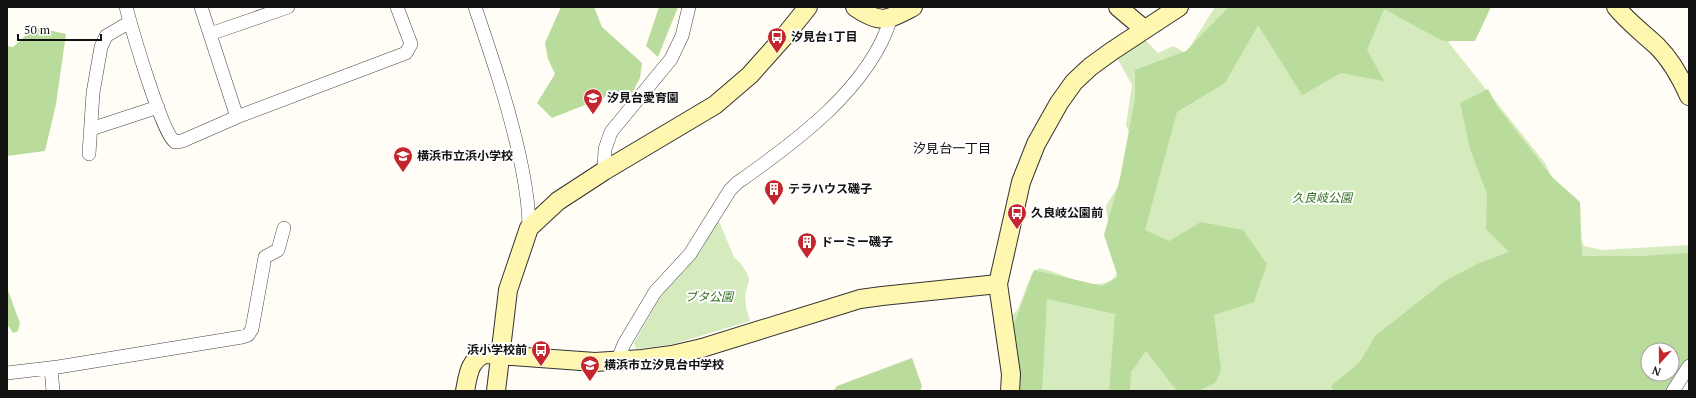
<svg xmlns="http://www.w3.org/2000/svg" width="1696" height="398" font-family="'PT Serif','Noto Sans JP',serif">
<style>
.green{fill:#d5ebbd}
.forest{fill:#b9dc9c;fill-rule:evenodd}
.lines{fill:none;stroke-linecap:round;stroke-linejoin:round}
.street-casing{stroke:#444;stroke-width:14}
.secondary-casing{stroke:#333;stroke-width:20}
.street{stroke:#fff;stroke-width:13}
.secondary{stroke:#fff6b0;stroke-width:18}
.labels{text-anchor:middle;stroke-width:4;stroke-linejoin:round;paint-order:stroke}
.poi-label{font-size:12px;font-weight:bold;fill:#111;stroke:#fff;text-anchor:start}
.park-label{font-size:12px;font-style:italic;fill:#2f6b1f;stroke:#fff}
.neighbourhood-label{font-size:13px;fill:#111;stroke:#fff}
</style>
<rect width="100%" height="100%" fill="#fffdf5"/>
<path class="green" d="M 1215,7 L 1450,7 L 1449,43 L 1545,163 L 1584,246 L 1602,250 L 1689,245 L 1689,349 L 1648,350 L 1648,374 L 1672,374 L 1661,391 L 1018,391 L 1011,317 L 1018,309 L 1032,273 L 1039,268 C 1061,271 1102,300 1118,272 L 1107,216 L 1106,206 L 1123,178 L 1132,140 L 1126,125 L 1132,85 L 1117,58 L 1145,40 L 1158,53 L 1173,46 L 1186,53 Z
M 718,219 L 734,257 L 741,264 L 748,275 L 749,280 L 745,295 L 746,307 L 750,321 L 674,344 L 636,349 L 634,343 L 662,294 L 701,251 Z"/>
<path class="forest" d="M 561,7 L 594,7 L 602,27 L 642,63 L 640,78 L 632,93 L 615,93 L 552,118 L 537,103 L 555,74 L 548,59 L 545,43 Z
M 659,7 L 678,7 L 658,57 L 646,46 Z
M 1229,7 L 1491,7 L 1475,41 L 1443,41 L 1384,9 L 1367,50 L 1384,81 L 1341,73 L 1302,95 L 1258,25 L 1225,83 L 1177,112 L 1145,230 L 1169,241 L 1201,222 L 1243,230 L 1267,264 L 1254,302 L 1214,315 L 1221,370 L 1215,383 L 1198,391 L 1177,391 L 1146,351 L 1131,372 L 1130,391 L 1109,391 L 1115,314 L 1047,299 L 1042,391 L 1015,391 L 1010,336 L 1034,270 L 1102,286 L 1118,277 L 1104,235 L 1120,178 L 1135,99 L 1135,70 L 1186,51 Z
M 35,27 L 66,34 L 56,104 L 45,151 L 7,156 L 7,46 L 13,47 Z
M 1488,89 L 1497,106 L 1552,177 L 1580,202 L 1582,256 L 1642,256 L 1689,253 L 1689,367 L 1666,391 L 1334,391 L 1331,386 L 1360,362 L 1375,336 L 1445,281 L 1477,264 L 1509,252 L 1486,229 L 1487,194 L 1470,149 L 1460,103 ZM 1648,350 L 1672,350 L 1672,374 L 1648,374 Z
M 7,288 L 20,323 L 18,331 L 13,333 L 7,324 Z
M 912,358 L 922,386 L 920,391 L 833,391 L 837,386 Z"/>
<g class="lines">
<g class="street-casing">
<path id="street" d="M 126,7 C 131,26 163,137 175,142 L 182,141 L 237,117 L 406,53 L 411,44 L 397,7
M 201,7 L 237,117
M 475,7 C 493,60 511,113 522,168 C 526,188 529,207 529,228
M 210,34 L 288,7
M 91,129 L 158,107
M 89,154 L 93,93 L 101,47 L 106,36 L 130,22
M 604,171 L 605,149 L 611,132 L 671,59 L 682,36 L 689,7
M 617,362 L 624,344 L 655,292 L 690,254 L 730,190 L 737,183 C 794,143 870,88 891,18
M 51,368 L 53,391
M 7,373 L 58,367 L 242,337 L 248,335 L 252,329 L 265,257 L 278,250 L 284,228
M 1673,391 L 1689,366"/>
</g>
<g class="secondary-casing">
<path id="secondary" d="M 855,7 C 881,25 888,20 913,7
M 1118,7 L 1144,29
M 1616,7 C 1628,22 1643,33 1657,46 C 1671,60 1681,78 1689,96
M 465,391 C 468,376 469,360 485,354 L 595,362 L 642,359 L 672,355 L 702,348 L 860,299 L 882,296 L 998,284
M 496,391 L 508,290 L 529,228 L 558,201 L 604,171 L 715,105 L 750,75 L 783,38 L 808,7
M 1010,391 L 1011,374 L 998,284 L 1021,182 L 1036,144 L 1059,103 L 1074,82 L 1090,67 L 1112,51 L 1179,7"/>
</g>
<use href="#street" class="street"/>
<use href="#secondary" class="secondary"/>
</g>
<defs>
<g id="bus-pin" transform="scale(1)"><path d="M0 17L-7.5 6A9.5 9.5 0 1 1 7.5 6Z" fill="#c4262e" stroke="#fff"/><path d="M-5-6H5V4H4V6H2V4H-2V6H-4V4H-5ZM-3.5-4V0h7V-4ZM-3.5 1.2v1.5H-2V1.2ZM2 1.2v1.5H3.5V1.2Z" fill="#fff"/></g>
<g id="school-pin" transform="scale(1)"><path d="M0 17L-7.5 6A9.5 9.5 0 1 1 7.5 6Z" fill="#c4262e" stroke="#fff"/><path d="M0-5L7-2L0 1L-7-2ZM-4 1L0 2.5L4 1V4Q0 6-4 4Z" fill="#fff"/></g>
<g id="building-pin" transform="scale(1)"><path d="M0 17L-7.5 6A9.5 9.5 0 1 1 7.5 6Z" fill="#c4262e" stroke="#fff"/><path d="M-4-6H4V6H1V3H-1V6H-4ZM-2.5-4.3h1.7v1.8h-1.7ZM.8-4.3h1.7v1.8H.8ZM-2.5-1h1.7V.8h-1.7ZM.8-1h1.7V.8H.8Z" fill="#fff"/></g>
</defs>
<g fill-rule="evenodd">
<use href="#bus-pin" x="777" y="37"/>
<use href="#school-pin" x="593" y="98"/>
<use href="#school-pin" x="403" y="156"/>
<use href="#building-pin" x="774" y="189"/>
<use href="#bus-pin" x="1017" y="213"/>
<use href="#building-pin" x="807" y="242"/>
<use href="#bus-pin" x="541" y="350"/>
<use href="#school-pin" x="590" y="365"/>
</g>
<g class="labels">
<g class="poi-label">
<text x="791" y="41">汐見台1丁目</text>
<text x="607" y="102">汐見台愛育園</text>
<text x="417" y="160">横浜市立浜小学校</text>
<text x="788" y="193">テラハウス磯子</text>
<text x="1031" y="217">久良岐公園前</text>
<text x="821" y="246">ドーミー磯子</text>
<text x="527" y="354" text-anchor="end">浜小学校前</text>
<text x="604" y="369">横浜市立汐見台中学校</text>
</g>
<g class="park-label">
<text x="1322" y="202">久良岐公園</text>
<text x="709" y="301">ブタ公園</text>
</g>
<g class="neighbourhood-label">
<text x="952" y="153">汐見台一丁目</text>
</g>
</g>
<rect width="1696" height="398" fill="none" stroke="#111111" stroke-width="16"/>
<g transform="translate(1660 362) rotate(201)"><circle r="19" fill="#ffffff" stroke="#a0a0a0"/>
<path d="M0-3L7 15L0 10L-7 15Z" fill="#c4262e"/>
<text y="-6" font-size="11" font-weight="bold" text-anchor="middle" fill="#111111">N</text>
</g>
<path d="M18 34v6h83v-6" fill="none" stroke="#111111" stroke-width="2"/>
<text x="24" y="34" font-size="12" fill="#111111" stroke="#ffffff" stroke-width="3" paint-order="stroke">50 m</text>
</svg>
